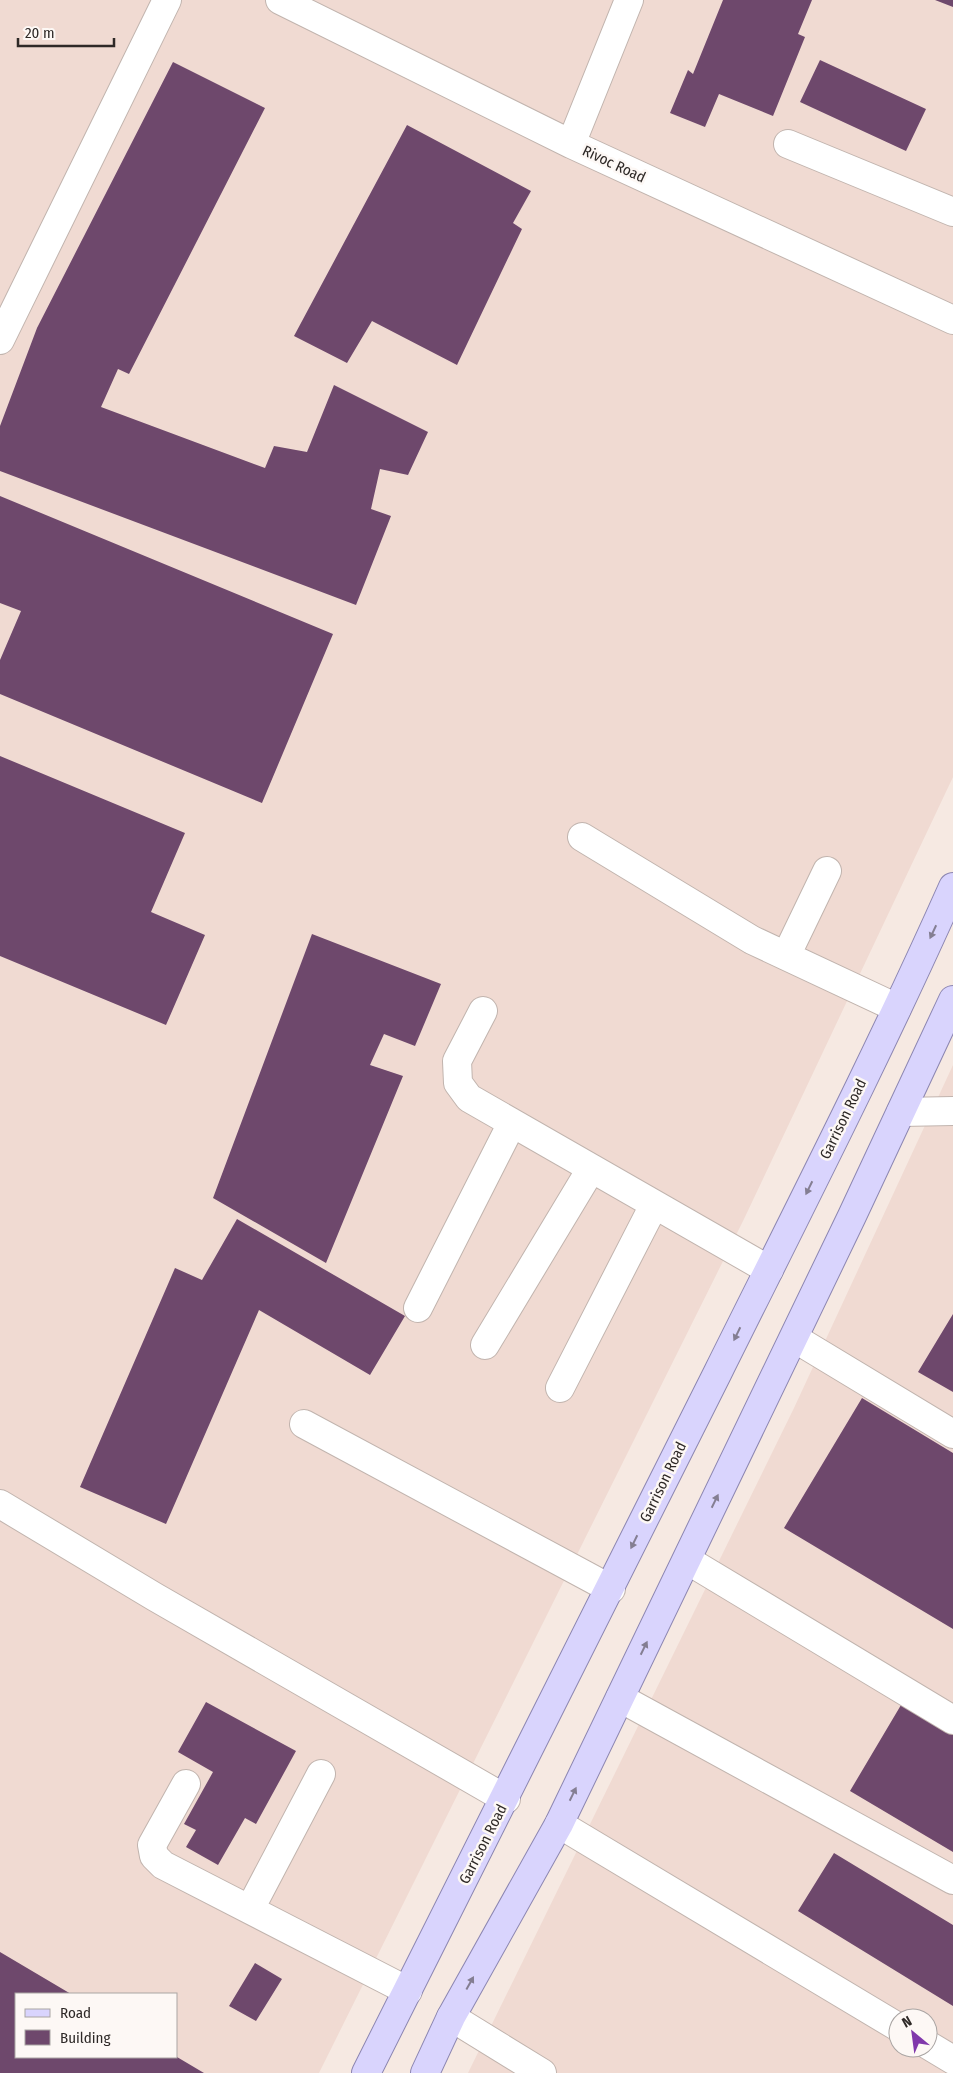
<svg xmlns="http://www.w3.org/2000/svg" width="953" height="2073" font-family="'Fira Sans Condensed',sans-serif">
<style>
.built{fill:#f0dad2;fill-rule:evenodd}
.building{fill:#6e486c}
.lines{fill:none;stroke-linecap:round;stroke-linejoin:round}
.minor-casing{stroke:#c1b4ae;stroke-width:30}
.major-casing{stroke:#8c86b1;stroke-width:30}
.minor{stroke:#fff;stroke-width:28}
.major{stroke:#d9d4fd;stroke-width:28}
.oneway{fill:#847e92}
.labels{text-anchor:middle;stroke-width:5;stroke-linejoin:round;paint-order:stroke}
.street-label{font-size:15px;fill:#2e2927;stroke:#fdf8f5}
</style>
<rect width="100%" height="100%" fill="#f6e9e2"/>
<path class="built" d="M 0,0 L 953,0 L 953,777 L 744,1219 L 319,2073 L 0,2073 ZM 16,1994 L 176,1994 L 176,2057 L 16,2057 Z
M 953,1065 L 953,2073 L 468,2073 L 794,1408 ZM 898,2018 L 928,2018 L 928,2048 L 898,2048 Z"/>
<path class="building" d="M 723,0 L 812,0 L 798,34 L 805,37 L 773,116 L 719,94 L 705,127 L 670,113 L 688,70 L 693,74 Z
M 935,0 L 953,0 L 953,7 Z
M 820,60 L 926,109 L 906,151 L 800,102 Z
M 173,62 L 265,108 L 129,374 L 118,369 L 101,407 L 265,468 L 274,446 L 307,452 L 334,385 L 428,432 L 408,475 L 380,469 L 371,509 L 391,516 L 356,605 L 0,471 L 0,426 L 37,328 Z
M 407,125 L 531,191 L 513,223 L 522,229 L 457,365 L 372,321 L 347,363 L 294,336 Z
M 0,496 L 333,634 L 262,803 L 0,694 L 0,660 L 21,611 L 0,603 Z
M 0,756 L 185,833 L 151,912 L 205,935 L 166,1025 L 0,956 Z
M 312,934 L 441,984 L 415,1046 L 384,1034 L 370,1065 L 403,1076 L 326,1263 L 213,1198 Z
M 237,1219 L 405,1316 L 370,1375 L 259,1310 L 166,1524 L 80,1487 L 175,1268 L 202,1280 Z
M 953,1314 L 953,1392 L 918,1372 Z
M 862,1398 L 953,1453 L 953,1629 L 784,1528 Z
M 206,1702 L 296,1751 L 256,1824 L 245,1818 L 218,1865 L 186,1847 L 196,1830 L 184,1824 L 213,1772 L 178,1752 Z
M 901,1705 L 953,1735 L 953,1852 L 850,1791 Z
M 834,1853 L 953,1925 L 953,2006 L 798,1911 Z
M 0,1952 L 71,1994 L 16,1994 L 16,2057 L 177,2057 L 204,2073 L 0,2073 Z
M 255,1963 L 282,1979 L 256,2021 L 229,2006 Z"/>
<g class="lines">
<g class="minor-casing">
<path id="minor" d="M 280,0 L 571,144 L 953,320
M 571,144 L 629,0
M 788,144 L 953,212
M 0,340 L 167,0
M 582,837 L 752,940 L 897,1008
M 786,956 L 827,871
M 483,1011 L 457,1061 L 458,1083 L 469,1098 L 769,1270
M 901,1112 L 953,1111
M 418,1308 L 512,1123
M 794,1338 L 953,1434
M 485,1345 L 591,1169
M 560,1388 L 654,1205
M 304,1424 L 611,1589
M 0,1504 L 155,1597 L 506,1799
M 687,1560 L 953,1720
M 620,1698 L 953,1880
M 186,1784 L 152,1845 L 154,1856 L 163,1865 L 408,1991
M 559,1824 L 898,2027
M 250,1909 L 321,1774
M 451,2017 L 542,2073
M 928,2045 L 953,2060"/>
</g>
<g class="major-casing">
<path id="major" d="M 366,2073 C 485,1840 602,1606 718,1372 C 798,1211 880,1051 953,887
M 425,2073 L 451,2017 L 559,1824 L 852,1216 L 953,1000"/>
</g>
<use href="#minor" class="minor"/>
<use href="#major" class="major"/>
</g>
<defs><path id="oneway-solid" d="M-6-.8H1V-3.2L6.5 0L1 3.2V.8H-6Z" transform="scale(1.25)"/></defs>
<g class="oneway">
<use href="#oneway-solid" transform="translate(933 932) rotate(115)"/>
<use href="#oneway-solid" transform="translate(809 1188) rotate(116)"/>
<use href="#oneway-solid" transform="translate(737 1334) rotate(116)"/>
<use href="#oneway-solid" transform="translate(715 1501) rotate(-64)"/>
<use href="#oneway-solid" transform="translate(634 1542) rotate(116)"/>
<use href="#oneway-solid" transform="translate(644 1648) rotate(-64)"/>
<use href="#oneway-solid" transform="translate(573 1794) rotate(-64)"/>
<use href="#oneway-solid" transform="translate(470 1983) rotate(-61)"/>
</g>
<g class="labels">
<g class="street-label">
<text transform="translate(614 164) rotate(25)" y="5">Rivoc Road</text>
<text transform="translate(843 1119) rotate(-64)" y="5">Garrison Road</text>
<text transform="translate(663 1482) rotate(-64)" y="5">Garrison Road</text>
<text transform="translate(483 1844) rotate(-63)" y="5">Garrison Road</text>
</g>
</g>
<rect x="15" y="1993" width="162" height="65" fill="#fdf8f5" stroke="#aaa5a3"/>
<rect x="25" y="2009" width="25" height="8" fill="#d9d4fd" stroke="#aaa5a3"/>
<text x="60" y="2018" font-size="15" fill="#2e2927">Road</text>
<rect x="25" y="2030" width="25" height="15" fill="#6e486c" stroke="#aaa5a3"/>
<text x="60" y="2043" font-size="15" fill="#2e2927">Building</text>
<g transform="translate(913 2033) rotate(331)"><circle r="24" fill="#fdf8f5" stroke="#aaa5a3"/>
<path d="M0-4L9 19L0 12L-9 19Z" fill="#8038ab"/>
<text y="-8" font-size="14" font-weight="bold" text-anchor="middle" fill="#2e2927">N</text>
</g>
<path d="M18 38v8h96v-8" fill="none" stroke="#2e2927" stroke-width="2.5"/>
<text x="25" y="38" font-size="15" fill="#2e2927" stroke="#fdf8f5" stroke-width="4" paint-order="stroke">20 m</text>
</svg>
